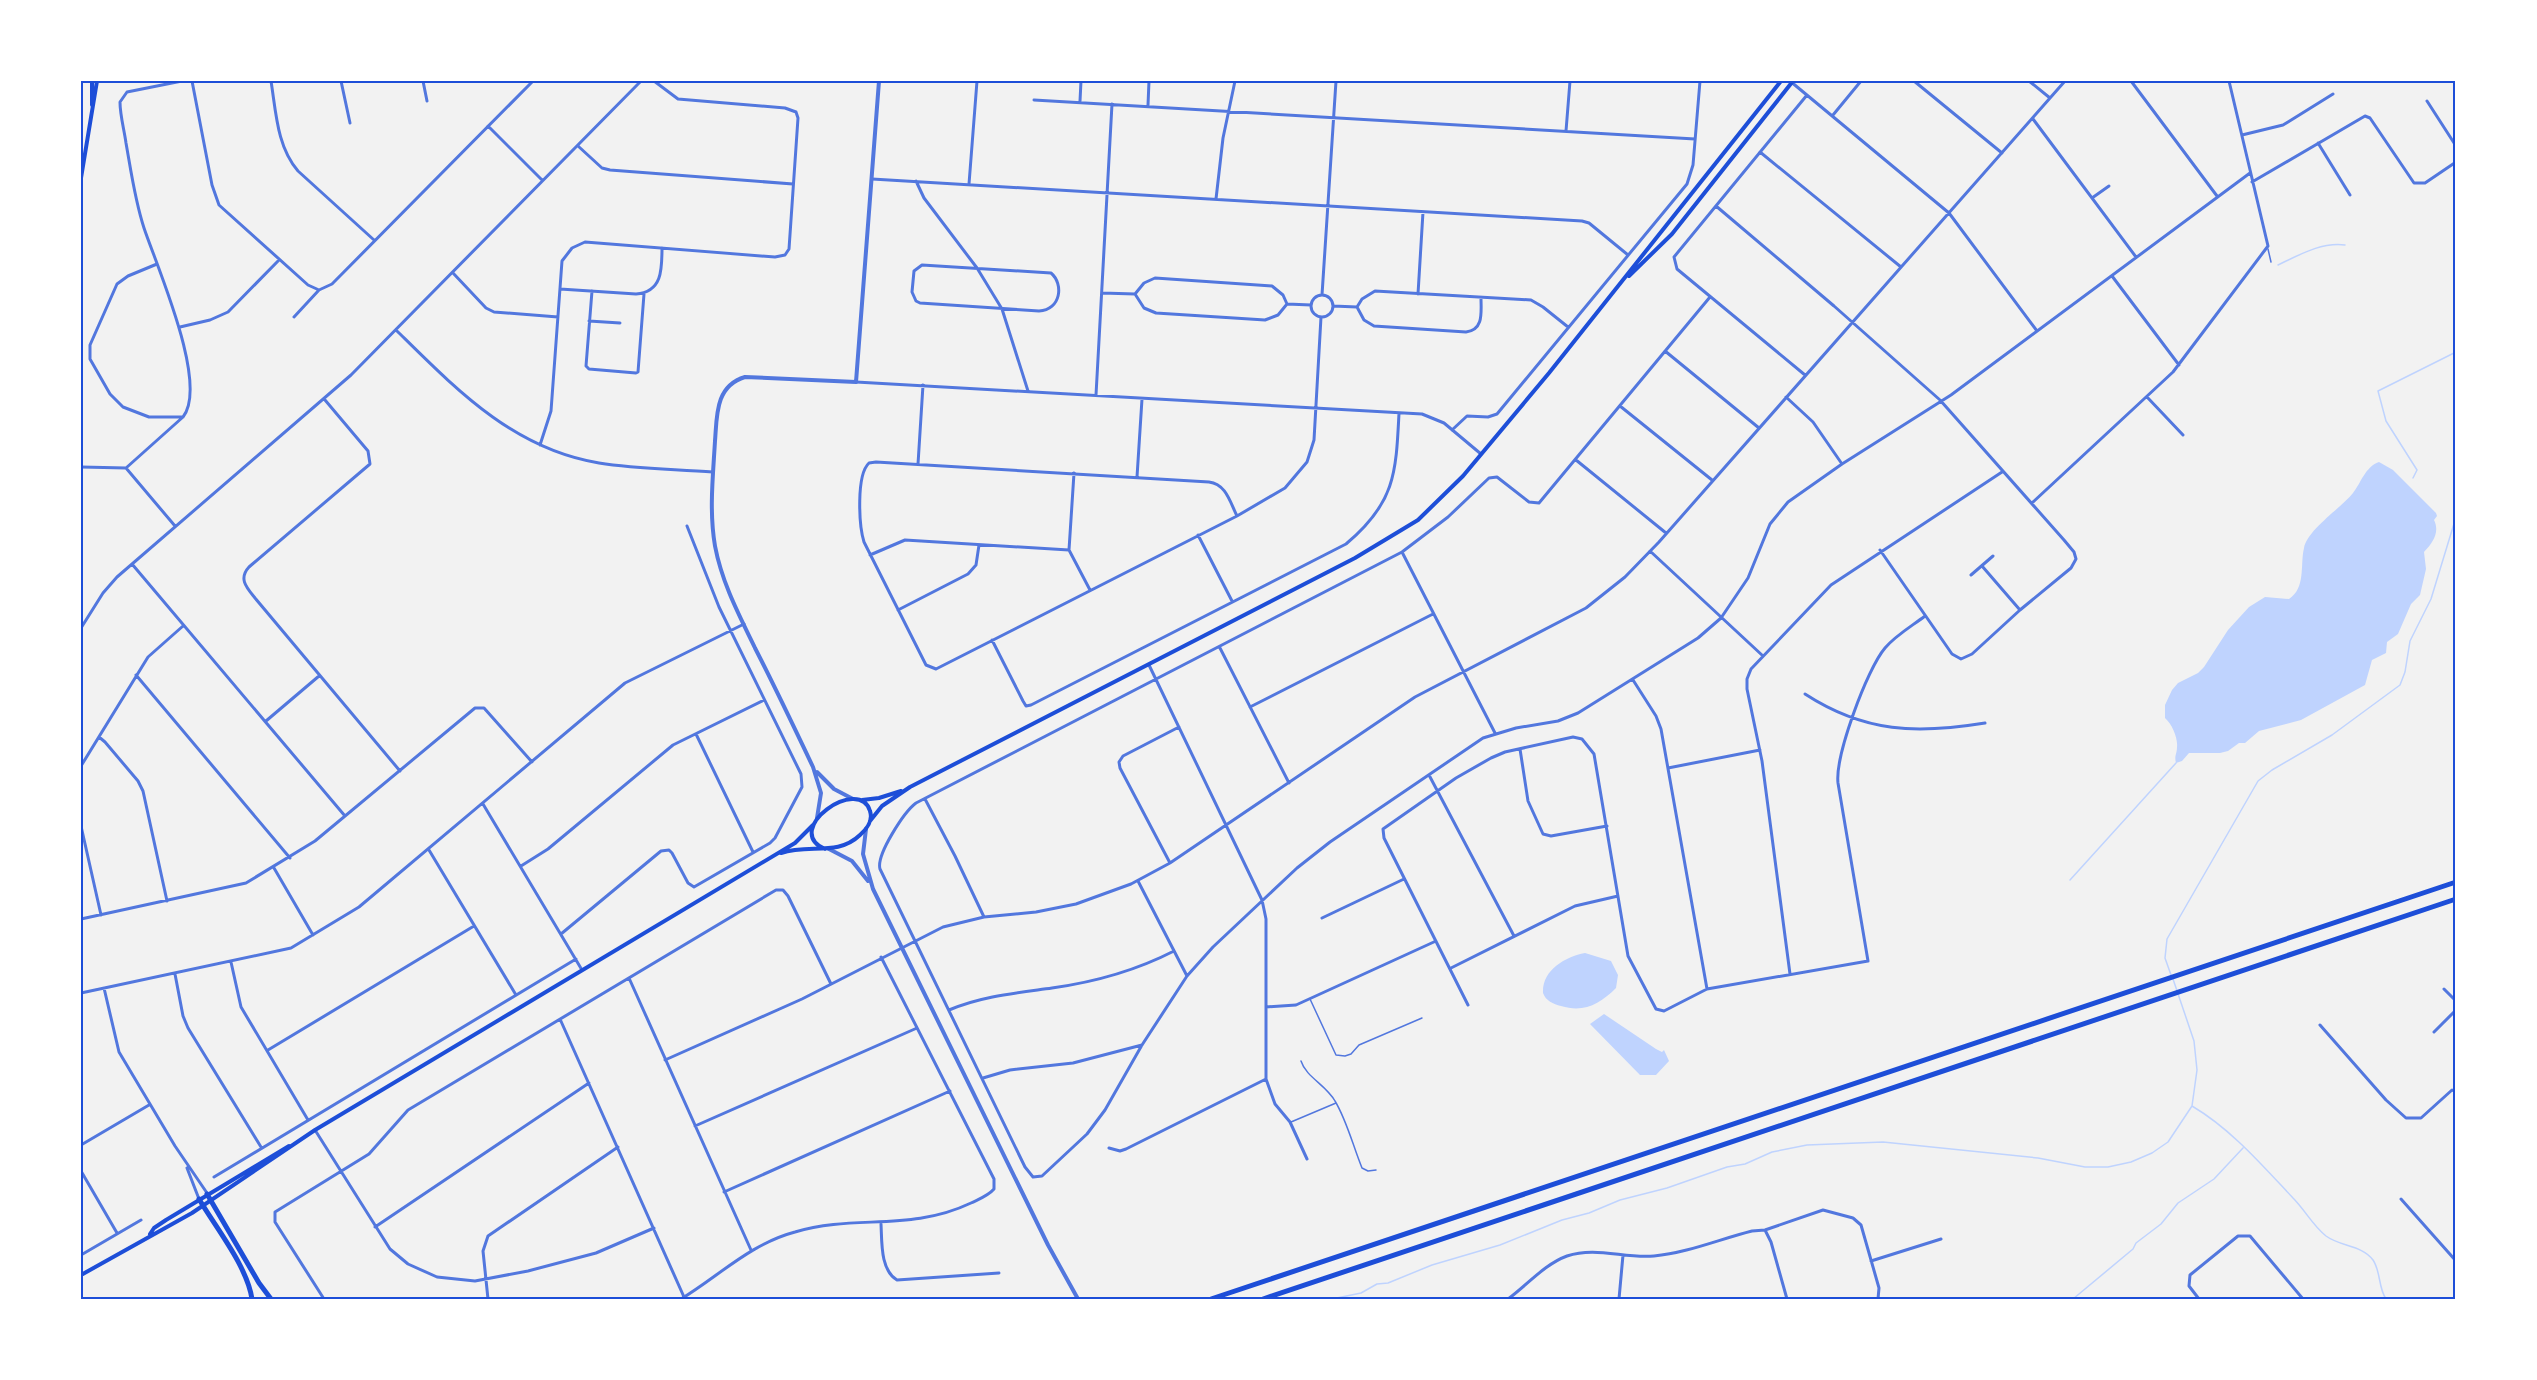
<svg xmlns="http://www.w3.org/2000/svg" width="2537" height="1380" font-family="'Nunito Sans',sans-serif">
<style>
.water{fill:#bfd3fe}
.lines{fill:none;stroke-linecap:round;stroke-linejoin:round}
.stream{stroke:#bfd3fe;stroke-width:1.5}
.service{stroke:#5277de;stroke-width:1.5}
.minor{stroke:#5277de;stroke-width:3}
.tertiary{stroke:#5277de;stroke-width:4}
.secondary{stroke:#1d4ed8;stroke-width:4}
.motorway{stroke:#1d4ed8;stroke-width:5}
.neatline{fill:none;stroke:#1d4ed8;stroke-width:2}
</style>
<rect width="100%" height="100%" fill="#f2f2f2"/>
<path class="water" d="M 2379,462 L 2393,470 L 2436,513 L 2437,516 L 2434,520 C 2440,532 2433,543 2424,552 L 2426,569 L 2420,595 L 2411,604 L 2398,634 L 2387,642 L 2386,653 L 2372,660 L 2365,685 L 2301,720 L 2259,731 L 2245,743 L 2239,743 L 2228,751 L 2220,753 L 2189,753 L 2182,761 L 2176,763 C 2174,756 2177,754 2177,747 C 2178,738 2172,724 2165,718 L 2165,705 L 2172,690 L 2178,683 L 2198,673 L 2204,667 L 2228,630 L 2249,607 L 2265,597 L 2289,599 C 2306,588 2300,565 2304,548 C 2307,530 2341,508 2353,493 C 2361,483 2365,467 2379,462 Z
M 1585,953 L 1611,961 L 1618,975 L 1616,988 C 1600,1004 1584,1013 1561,1006 C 1553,1004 1546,1001 1543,993 C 1542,970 1565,957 1585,953 Z
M 1604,1014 L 1656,1049 L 1662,1052 L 1664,1050 L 1669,1061 L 1656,1075 L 1640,1075 L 1590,1024 Z"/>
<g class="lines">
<path class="stream" d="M 2278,265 C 2299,255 2321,242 2345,245
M 2413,478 L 2417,470 L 2386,421 L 2378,391 L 2456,352
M 2070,880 L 2176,763
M 2171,975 L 2165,958 L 2167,939 L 2258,781 L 2272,770 L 2332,735 L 2400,685 L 2405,672 L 2410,641 L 2431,599 L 2456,517
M 2192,1106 C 2231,1129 2262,1165 2293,1198 C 2305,1210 2313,1226 2326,1236 C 2341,1247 2362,1245 2373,1260 C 2381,1272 2378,1287 2386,1299
M 1332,1299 L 1361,1293 L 1377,1284 L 1388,1283 L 1432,1265 L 1500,1245 L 1562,1220 L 1589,1213 L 1620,1200 L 1667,1188 L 1727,1167 L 1745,1164 L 1772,1152 L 1807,1145 L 1883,1142 L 2038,1158 L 2085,1167 L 2108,1167 L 2131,1162 L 2152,1153 L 2168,1142 L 2192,1106 L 2197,1070 L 2194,1041 L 2173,979
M 2073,1299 L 2133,1249 L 2136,1243 L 2161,1224 L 2178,1203 L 2214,1179 L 2243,1148"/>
<path class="service" d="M 2268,249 L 2271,262
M 1310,999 L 1336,1055 L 1345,1056 L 1351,1054 L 1359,1045 L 1422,1018
M 1301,1061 C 1306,1077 1326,1085 1335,1101 C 1347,1121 1353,1146 1362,1168 L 1368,1171 L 1376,1170
M 1291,1122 L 1336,1103"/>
<path class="minor" d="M 192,81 L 212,185 L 219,205 L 308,285 L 319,290
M 271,81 C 276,112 277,147 298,171 L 374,240
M 341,81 L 350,123
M 423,81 L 427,101
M 1790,81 L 1949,213 L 2037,331
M 1914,81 L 2002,153
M 2029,81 L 2050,98
M 2131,81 L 2217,196
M 1034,100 L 1695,139
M 1080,101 L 1081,81
M 2427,101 L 2456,146
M 1148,105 L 1149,81
M 1833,115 L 1861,81
M 2033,119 L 2136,257
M 488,126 L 542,180
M 1566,131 L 1570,81
M 2242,135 L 2283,125 L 2333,94
M 2318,143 L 2350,195
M 578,146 L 602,168 L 610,170 L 793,184
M 1760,152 L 1901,267
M 872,179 L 1582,221 L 1589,223 L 1628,255
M 916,181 L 924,198 L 977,268 L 1002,309 L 1028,391
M 2252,182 L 2365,116 L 2370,118 L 2414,183 L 2425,183 L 2456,162
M 969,184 L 977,81
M 2092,198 L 2109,186
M 1216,199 L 1223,138 L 1235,81
M 1716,206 L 1834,306 L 1940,400 L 2064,540 L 2074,552 L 2076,559 L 2071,568 L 2020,610 L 1972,654 L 1961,659 L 1952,654 L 1880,550
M 157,264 L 128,276 L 117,284 L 90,345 L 90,359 L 110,394 L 123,407 L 149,417 L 183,417
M 922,265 L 1051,273 C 1064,284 1061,310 1039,311 L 920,303 L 916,301 L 912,292 L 914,271 Z
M 453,273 L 486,308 L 494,312 L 558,317
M 2112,276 L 2179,365
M 1155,278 L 1272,286 L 1283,295 L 1287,304 L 1278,315 L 1265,320 L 1156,313 L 1144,308 L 1135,294 L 1144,283 Z
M 560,289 L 636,294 C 662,292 662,270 662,248
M 319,290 L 332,284 L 533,81
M 592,291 L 586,366 L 589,369 L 636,373 L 638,372 L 644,294
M 1102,293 L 1135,294
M 1418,294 L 1423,212
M 1322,295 L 1336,81
M1311 306a11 11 0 1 1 22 0a11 11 0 1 1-22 0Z
M 1710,297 L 1539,503 L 1529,502 L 1497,477 L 1489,478 L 1448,517 L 1402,552 L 916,803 C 904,812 876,855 880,869 L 1025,1167 L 1033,1177 L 1042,1176 L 1087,1134 L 1105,1110 L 1142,1045 L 1187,976 L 1213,947 L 1297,868 L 1330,842 L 1483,738 L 1516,728 L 1558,721 L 1578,713 L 1698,638 L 1721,618 L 1748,578 L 1770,524 L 1788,502 L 1842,464 L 1951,395 L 2250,173
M 1481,298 C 1481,312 1484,330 1466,332 L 1374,326 L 1364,320 L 1357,307 L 1362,299 L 1375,291 L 1531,300 L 1543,307 L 1568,327
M 1287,304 L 1311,305
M 1333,306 L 1357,307
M 294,317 L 319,290
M 589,321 L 620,323
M 180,327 L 210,320 L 228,312 L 279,260
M 396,330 C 456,389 513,449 599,463 C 636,469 675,469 713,472
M 1665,351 L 1759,428
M 1805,375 L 1677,269 L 1674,257 L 1807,95
M 856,382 L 1422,414 L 1444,423 L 1481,454
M 1096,395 L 1112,104
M 1786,397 L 1813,422 L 1842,464
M 2147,397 L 2183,435
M 325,400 L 368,451 L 370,464 L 249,567 C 238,579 247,588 255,598 L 400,771
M 1620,406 L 1712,480
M 1452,430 L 1467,416 L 1488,417 L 1497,414 L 1687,184 L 1693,165 L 1700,81
M 540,445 L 551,411 L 562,261 L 572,248 L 585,242 L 775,257 L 785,255 L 789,249 L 798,118 L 796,112 L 785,108 L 678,99 L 654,81
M 1576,460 L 1666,533
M 918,464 L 923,385
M 81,467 L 126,468 L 175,526
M 126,468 L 183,417 C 209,384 157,267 144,228 C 135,201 131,171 126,143 C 124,129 120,115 120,102 L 127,92 L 182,81
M 1074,473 L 1069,550 L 1090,590
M 1137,477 L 1142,399
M 2032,503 L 2173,372 L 2268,246 L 2229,81
M 1237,516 C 1230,502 1226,484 1209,482 L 876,462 L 869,463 C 856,475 859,526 864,542 L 926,665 L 936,669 L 1237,516 L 1285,488 L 1307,462 L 1314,440 L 1321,317
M 1198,535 L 1232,601
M 1650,551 L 1763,656
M 1402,552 L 1495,733
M 870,555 L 905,540 L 1069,550
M 132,564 L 345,816
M 1982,566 L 2020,610
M 1971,575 L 1993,556
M 898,610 L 968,574 L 976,565 L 979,545
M 81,628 L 103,593 L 117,577 L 351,375 L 641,81
M 992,640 L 1023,701 L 1026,706 L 1031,705 L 1346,544 C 1395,503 1396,474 1399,413
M 1220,648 L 1289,783
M 1149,665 L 1262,900 L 1266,919 L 1266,1079 L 1275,1104 L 1290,1122 L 1307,1159
M 136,675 L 290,858
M 1633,680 L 1656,716 L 1661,729 L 1707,989
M 1805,694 C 1865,733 1917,734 1985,723
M 1250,707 L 1433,614
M 266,721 L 319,676
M 696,734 L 753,852
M 99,737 L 105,742 L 138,781 L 143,791 L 167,901
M 1520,749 L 1528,801 L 1543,834 L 1551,836 L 1607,826
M 81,766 L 148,657 L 183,626
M 1668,768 L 1760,750
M 1429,775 L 1514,936
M 925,799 L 955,856 L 984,917
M 483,804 L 582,970
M 81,826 L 101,915
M 429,850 L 516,995
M 1170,863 L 1120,768 L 1119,762 L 1123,756 L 1179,727
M 521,866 L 548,849 L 673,745 L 764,700
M 274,868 L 313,935
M 1138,881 L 1187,976
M 1322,918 L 1404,879
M 81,919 L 246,883 L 315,841 L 475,708 L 484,708 L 532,762
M 561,934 L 661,851 L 669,850 L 672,853 L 688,883 L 694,887 L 770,843 L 775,838 L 802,787 L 801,774 L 719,607 L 687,526
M 231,962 L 241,1007 L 308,1120
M 1451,968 L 1575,906 L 1618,896
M 175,974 L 183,1016 L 188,1028 L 261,1147
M 1790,974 L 1762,761 L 1747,689 L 1747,679 L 1751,669 L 1831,585 L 2002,472
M 629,978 L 751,1250
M 104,988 L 119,1052 L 175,1146 L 207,1193
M 2444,989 L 2456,1001
M 81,993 L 291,948 L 359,907 L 625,683 L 744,624
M 1468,1005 L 1384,838 L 1383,829 L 1456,778 L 1491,758 L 1505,752 L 1573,737 L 1582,739 L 1594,754 L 1628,956 L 1656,1009 L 1664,1011 L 1707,989 L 1868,961 L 1838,783 C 1835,756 1867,669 1885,648 C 1896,635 1912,626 1925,616
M 1266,1007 L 1296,1005 L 1436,941
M 949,1010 C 982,996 1016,993 1052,988 C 1095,982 1135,971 1174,951
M 560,1019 L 684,1297
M 2320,1025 L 2386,1100 L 2406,1118 L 2421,1118 L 2452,1090 L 2456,1092
M 2434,1032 L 2456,1010
M 268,1050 L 474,926
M 665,1060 L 802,999 L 943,927 L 984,917 L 1036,912 L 1076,904 L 1131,884 L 1170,863 L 1415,697 L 1586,608 L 1625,577 L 1659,542 L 2065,81
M 983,1078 L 1010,1070 L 1073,1063 L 1142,1045
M 695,1126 L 917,1028
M 315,1130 L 390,1249 L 408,1264 L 437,1277 L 475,1281 L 528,1271 L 596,1253 L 654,1228
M 81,1145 L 149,1105
M 1109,1148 L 1120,1151 L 1126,1149 L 1266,1079
M 187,1168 L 199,1199
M 81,1171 L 117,1233
M 214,1177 L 576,959
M 724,1192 L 950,1091
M 2401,1199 L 2456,1261
M 881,1224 C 882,1241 880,1270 897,1280 L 999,1273
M 375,1227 L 589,1083
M 1765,1230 L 1771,1242 L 1787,1299
M 81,1255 L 141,1220
M 1871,1261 L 1941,1239
M 324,1299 L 275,1222 L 275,1212 L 369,1154 L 408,1110 L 776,890 L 783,890 L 788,896 L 831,984
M 488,1299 L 483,1251 L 488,1236 L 618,1147
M 681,1299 C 719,1276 750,1244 795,1232 C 855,1214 910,1232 971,1203 C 979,1199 988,1196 994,1189 L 994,1179 L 881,957
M 1508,1299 C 1527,1285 1545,1264 1567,1256 C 1596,1246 1625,1259 1654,1256 C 1687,1253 1720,1239 1752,1231 L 1765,1230 L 1823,1210 L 1853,1218 L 1861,1225 L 1879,1288 L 1878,1299
M 1619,1299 L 1623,1255
M 2199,1299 L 2189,1286 L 2190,1275 L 2238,1236 L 2250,1236 L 2303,1299"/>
<path class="tertiary" d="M 817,772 L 834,789 L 853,799
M 817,818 L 821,793 L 813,767 C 794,727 775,687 755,648 C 739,615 722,583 715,546 C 709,511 713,476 715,441 C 717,416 715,386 745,377 L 856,382 L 879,81
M 866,829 L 863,854 L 873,889 L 1048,1245 L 1078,1299
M 829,849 L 852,861 L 868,881"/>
<path class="secondary" d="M 92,105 L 92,81
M 81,178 L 97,81
M 1629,276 L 1672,234 L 1793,81
M 862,800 L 879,798 L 901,791
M 870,821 L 882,806 L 910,787 L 1355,558 L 1418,520 L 1463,476 L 1549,373 L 1781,81
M 781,853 C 809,843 837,857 860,835 C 867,829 873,820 870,811 C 859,775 781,830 825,849
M 150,1234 L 154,1228 L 166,1220 L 289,1146
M 81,1275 L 192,1213 L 315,1130 L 795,843 L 813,825"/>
<path class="motorway" d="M 207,1194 L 259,1283 L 271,1299
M 199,1199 C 216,1228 247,1266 252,1299
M 1211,1299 L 2456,882
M 1263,1299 L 2456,899"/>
</g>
<rect width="2537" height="1380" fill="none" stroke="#ffffff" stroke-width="165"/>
<rect x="82" y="82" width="2372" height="1216" class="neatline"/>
</svg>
